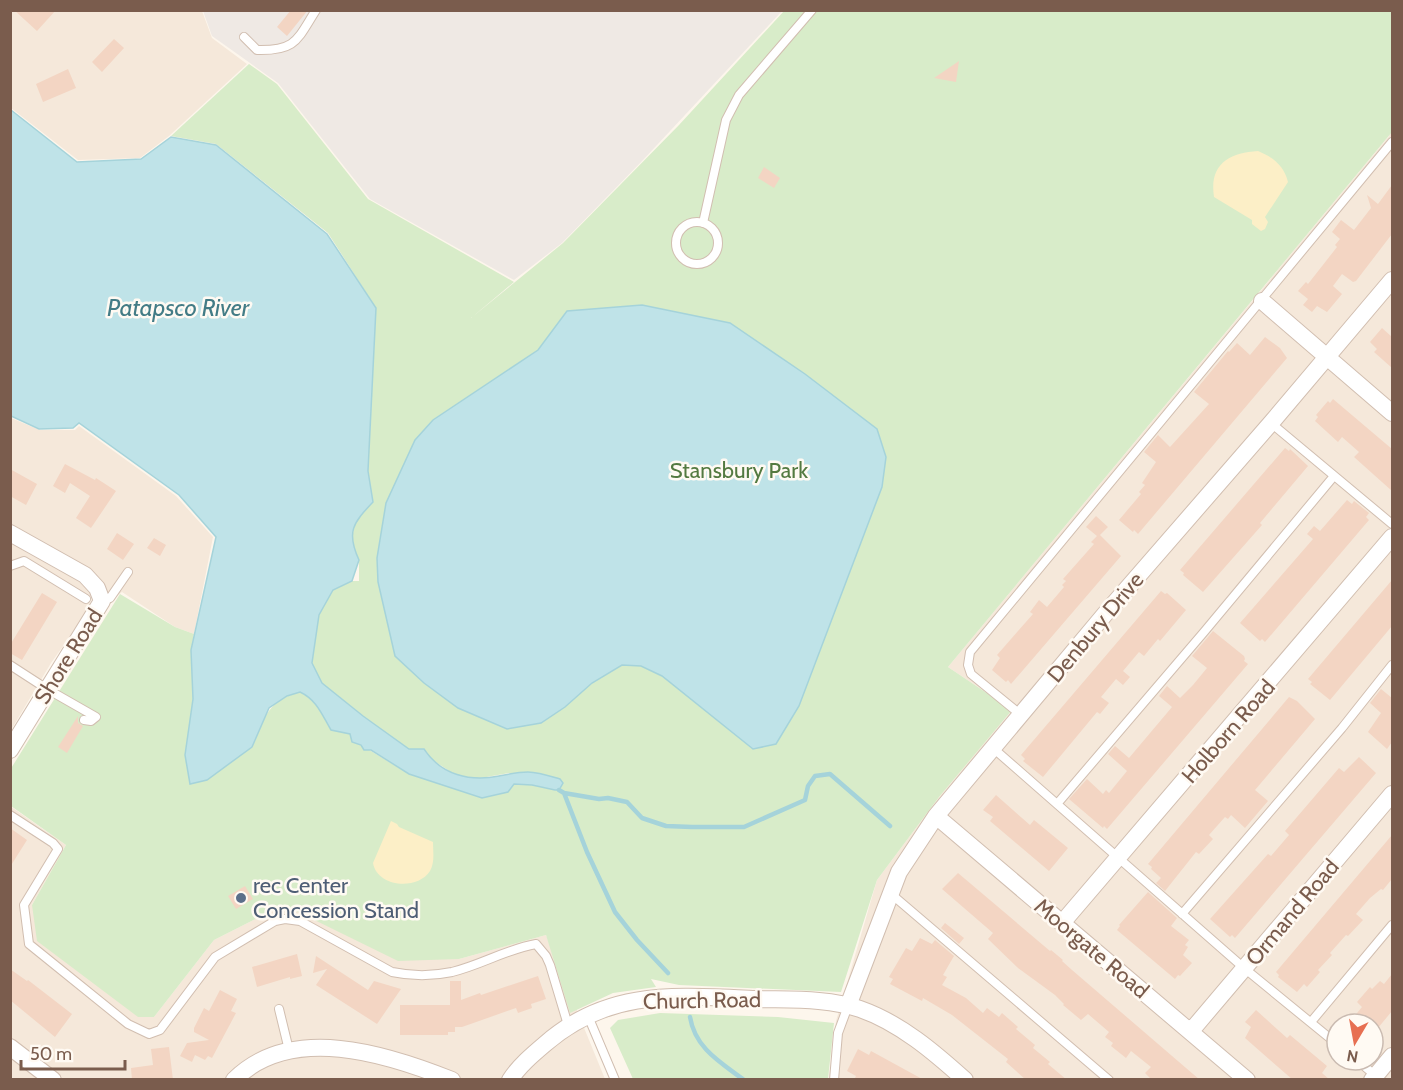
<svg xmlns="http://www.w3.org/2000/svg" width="1403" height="1090" font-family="Cabin,sans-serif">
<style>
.residential{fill:#f5e8da;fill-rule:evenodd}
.industrial{fill:#efe9e4}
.green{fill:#d8ecc9}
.sand{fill:#fcefc7}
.water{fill:#bfe3e8;stroke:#a5d3da;stroke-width:1.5}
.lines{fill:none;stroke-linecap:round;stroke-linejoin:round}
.stream{stroke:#a5d3da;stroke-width:4.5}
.building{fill:#f3d5c3}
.lane-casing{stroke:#d1beb0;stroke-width:10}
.street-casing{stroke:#d1beb0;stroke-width:18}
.lane{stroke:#fff;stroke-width:8}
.street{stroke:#fff;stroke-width:16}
.service-dot{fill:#5c6f8a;stroke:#fffaf3;stroke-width:2}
.labels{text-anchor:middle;stroke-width:5;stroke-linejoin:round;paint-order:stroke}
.park-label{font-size:22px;fill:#537a41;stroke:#fffaf3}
.street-label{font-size:22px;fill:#7a5c4d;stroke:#fffaf3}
.service-label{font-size:22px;fill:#4e5e75;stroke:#fffaf3;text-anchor:start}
.water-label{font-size:24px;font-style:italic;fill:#437c86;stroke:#fffaf3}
</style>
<rect width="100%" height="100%" fill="#fdf6ec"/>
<path class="residential" d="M 10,11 L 202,11 L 212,38 L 247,64 L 169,136 L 140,158 L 78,160 L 11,108 Z
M 1392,127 L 1392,1079 L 830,1080 L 836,1021 L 877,880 L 939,797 L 1012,710 L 948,667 L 1389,136 ZM 1337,1024 L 1373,1024 L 1373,1060 L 1337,1060 Z
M 11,418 L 40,430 L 75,430 L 79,426 L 176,496 L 213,537 L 194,634 L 175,627 L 122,592 L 111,601 L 11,532 Z
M 11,541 L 67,572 L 94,591 L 88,600 L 91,607 L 51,663 L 11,730 Z
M 10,806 L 66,845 L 32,905 L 154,1017 L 214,940 L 277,908 L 290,908 L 459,959 L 546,935 L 605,1079 L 11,1079 Z"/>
<path class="industrial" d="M 203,11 L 782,11 L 643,160 L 562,243 L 514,280 L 370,199 L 278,83 L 212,36 Z"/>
<path class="green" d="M 784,11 L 1392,11 L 1392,132 L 948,667 L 1012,710 L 939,797 L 877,880 L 841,992 L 679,985 L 651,979 L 656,987 L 613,993 L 570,1013 L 546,935 L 459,959 L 398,961 L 290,908 L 277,908 L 214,940 L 154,1017 L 138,1017 L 37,941 L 32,905 L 66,845 L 11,806 L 10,770 L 120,594 L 175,627 L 194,634 L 191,650 L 193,699 L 185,755 L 252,748 C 265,718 266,701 300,692 C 317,700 322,715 331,730 L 350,734 L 361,745 L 409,774 L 532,785 L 555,790 L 509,773 L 475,779 L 454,774 L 431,759 L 424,749 L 409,749 L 363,716 L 322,683 L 312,663 L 319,615 L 333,590 L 352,581 L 359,581 L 359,560 L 352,544 L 354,523 L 373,502 L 368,471 L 376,308 L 328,233 L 216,144 L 171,136 L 249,64 L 277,84 L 368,199 L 514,282 L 471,318 L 563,243 L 679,125 Z
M 660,1013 L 778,1017 L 834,1023 L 828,1079 L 633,1079 L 610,1028 L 618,1020 Z"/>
<path class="sand" d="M 1258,151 C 1273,157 1284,166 1288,182 L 1265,217 L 1268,222 L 1265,229 L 1261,231 L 1252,224 L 1252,220 L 1214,197 C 1209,164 1229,153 1258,151 Z
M 391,821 L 397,824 L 399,827 L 433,842 C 433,852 435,862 430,871 C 417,891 377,887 373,863 Z"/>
<path class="water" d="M 11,110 L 77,162 L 141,159 L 171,137 L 216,145 L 327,234 L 376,308 L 368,471 L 373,502 C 353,523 346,532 359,560 L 352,581 L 333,590 L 319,615 L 312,663 L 322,683 L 363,716 L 409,749 L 424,749 C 441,775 470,782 499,776 C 509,774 518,772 528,772 C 538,772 550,776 560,779 L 563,783 L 559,790 L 555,790 L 532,785 L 514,784 L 508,792 L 482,798 L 409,774 L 371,750 L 364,750 L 361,745 L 352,742 L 350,734 L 331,730 C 322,715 317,700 300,692 L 287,696 L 269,708 L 252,747 L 207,780 L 190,784 L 185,755 L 193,699 L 191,650 L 216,537 L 179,495 L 79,423 L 73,428 L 39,429 L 11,416 Z
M 642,305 L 730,323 L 805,374 L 877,429 L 886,457 L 882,487 L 799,706 L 776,744 L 753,749 L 662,676 L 641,666 L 622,665 L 592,683 L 565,707 L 541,723 L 507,729 L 458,708 L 424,683 L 395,656 L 378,582 L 377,558 L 386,503 L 415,440 L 433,420 L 538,350 L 567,311 Z"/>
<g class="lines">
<path class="stream" d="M 559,790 L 564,793 L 587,852 L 615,912 L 637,940 L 668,973
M 564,793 L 599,799 L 608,798 L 627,802 L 642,818 L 666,826 L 692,827 L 744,827 L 805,800 L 808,786 L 815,776 L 830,774 L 890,826
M 690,1017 C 695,1048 720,1062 744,1080"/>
</g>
<path class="building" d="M 14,10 L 56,10 L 37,31 Z
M 291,10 L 308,10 L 287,36 L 277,27 Z
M 114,39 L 124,48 L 102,72 L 92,62 Z
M 959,61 L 956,82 L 934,78 Z
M 68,69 L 76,88 L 43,102 L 36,84 Z
M 764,167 L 780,178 L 774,188 L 758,178 Z
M 1392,185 L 1392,234 L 1356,281 L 1353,282 L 1342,274 L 1333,286 L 1342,294 L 1327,312 L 1317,306 L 1312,312 L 1303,305 L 1308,299 L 1298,291 L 1306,282 L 1308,284 L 1337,247 L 1335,245 L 1340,239 L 1332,232 L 1341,220 L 1354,230 L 1371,208 L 1367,195 L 1378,204 Z
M 1382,328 L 1392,337 L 1392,368 L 1374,352 L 1377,349 L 1370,342 Z
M 1265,337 L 1280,348 L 1287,358 L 1138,534 L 1134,530 L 1133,532 L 1119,520 L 1141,494 L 1139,492 L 1145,485 L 1142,483 L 1156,462 L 1144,452 L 1158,435 L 1170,447 L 1209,404 L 1194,392 L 1228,351 L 1229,352 L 1237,343 L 1250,355 Z
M 1333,399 L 1392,449 L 1392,491 L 1354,457 L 1359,452 L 1342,437 L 1338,442 L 1315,421 L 1318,417 L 1316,415 L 1328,401 L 1330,403 Z
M 1285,448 L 1289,451 L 1290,449 L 1308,466 L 1260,523 L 1262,525 L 1203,592 L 1183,575 L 1184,573 L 1180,570 Z
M 65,464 L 95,480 L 96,478 L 116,491 L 91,528 L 76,518 L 90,496 L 70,483 L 65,493 L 53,486 Z
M 10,469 L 37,484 L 26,505 L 10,496 Z
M 1347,500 L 1352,504 L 1354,501 L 1369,513 L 1366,517 L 1369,520 L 1265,642 L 1262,639 L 1260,641 L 1240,623 L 1313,539 L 1307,534 L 1314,526 L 1320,531 Z
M 1096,516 L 1108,527 L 1100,535 L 1121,556 L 1011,684 L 1008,680 L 1006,682 L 992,670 L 1000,658 L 997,655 L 1033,614 L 1030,612 L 1039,600 L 1047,607 L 1064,587 L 1062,585 L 1066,581 L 1063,579 L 1094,544 L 1091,542 L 1097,536 L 1086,527 Z
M 117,533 L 134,544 L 123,560 L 107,549 Z
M 154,538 L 166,545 L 160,556 L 147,548 Z
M 1392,580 L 1392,626 L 1330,700 L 1310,684 L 1312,682 L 1308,679 Z
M 1161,591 L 1165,594 L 1167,593 L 1186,610 L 1160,641 L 1158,639 L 1144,656 L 1139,652 L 1123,671 L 1130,677 L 1123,685 L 1116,679 L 1101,697 L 1109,703 L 1100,714 L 1097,712 L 1043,777 L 1023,761 L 1025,759 L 1021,755 Z
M 42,593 L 57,602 L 22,660 L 10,653 L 10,645 Z
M 1213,631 L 1244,656 L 1245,659 L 1244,661 L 1248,664 L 1107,829 L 1104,826 L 1103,828 L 1069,799 L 1087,779 L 1103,794 L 1106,790 L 1109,793 L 1127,771 L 1108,754 L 1115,746 L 1129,758 L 1172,707 L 1159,696 L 1167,686 L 1180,698 L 1193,685 L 1207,668 L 1192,656 Z
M 1381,689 L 1392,698 L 1392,742 L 1387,749 L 1368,732 L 1381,713 L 1370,703 Z
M 1289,697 L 1297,701 L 1315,719 L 1255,790 L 1268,801 L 1245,828 L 1231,815 L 1228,819 L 1225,817 L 1209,835 L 1213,839 L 1199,854 L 1196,852 L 1165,891 L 1156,883 L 1161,878 L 1151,869 L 1152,867 L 1148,864 Z
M 78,716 L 78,723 L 83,726 L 67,753 L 58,747 Z
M 1359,757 L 1376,773 L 1235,938 L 1232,935 L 1230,937 L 1210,919 L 1268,854 L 1271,856 L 1289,835 L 1285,831 L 1339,768 L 1344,772 Z
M 996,795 L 1030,825 L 1034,820 L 1068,848 L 1049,871 L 990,821 L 993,817 L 983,810 Z
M 10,828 L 27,840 L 10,867 Z
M 1392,835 L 1392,879 L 1383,890 L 1381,889 L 1370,898 L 1356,914 L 1363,920 L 1348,936 L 1346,935 L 1330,953 L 1332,955 L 1318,970 L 1320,972 L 1307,987 L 1304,984 L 1297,992 L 1278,977 L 1279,975 L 1276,972 Z
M 958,873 L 1050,951 L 1051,950 L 1063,960 L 1062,961 L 1072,970 L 1200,1080 L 1152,1080 L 1145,1073 L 1151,1067 L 1131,1051 L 1126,1058 L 1111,1046 L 1113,1043 L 1105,1037 L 1109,1032 L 1088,1014 L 1081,1020 L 1063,1005 L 1064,1004 L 1055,995 L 1018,968 L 988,939 L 993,933 L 942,889 Z
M 245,886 L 253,899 L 236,909 L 228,896 Z
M 1148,892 L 1177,918 L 1171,926 L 1189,940 L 1185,945 L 1188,947 L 1183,955 L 1192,963 L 1180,976 L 1178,975 L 1175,979 L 1117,930 L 1120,926 L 1119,925 Z
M 945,923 L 964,938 L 959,944 L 941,928 Z
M 920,938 L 932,944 L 935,940 L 954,956 L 943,975 L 947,977 L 942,985 L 966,998 L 983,1013 L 987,1008 L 999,1017 L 1002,1013 L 1018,1027 L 1016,1029 L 1035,1045 L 1033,1048 L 1050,1062 L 1048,1064 L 1067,1080 L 1026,1080 L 1006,1062 L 1008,1059 L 952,1015 L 923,998 L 922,1001 L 890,984 L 893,979 L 889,977 L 906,948 L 912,951 Z
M 297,954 L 302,976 L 290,979 L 290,977 L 257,987 L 252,967 Z
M 316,956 L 368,990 L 374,981 L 401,989 L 377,1024 L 316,985 L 327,969 L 313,973 Z
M 10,969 L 27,981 L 28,980 L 72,1014 L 55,1037 L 10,1000 Z
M 1392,974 L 1392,1011 L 1373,1034 L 1373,1024 L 1348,1024 L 1362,1007 L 1357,1002 L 1370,987 L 1372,989 L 1380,981 L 1384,984 Z
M 538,976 L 546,999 L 531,1004 L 532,1008 L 518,1013 L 516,1008 L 462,1027 L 455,1027 L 455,1032 L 448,1032 L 448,1035 L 400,1035 L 400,1005 L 450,1005 L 450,981 L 461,981 L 461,1000 L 480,993 L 481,995 Z
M 220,990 L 237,999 L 231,1011 L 236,1013 L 212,1058 L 208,1056 L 205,1060 L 195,1055 L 192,1062 L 180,1056 L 187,1043 L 209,1040 L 194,1032 L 194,1028 L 204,1008 L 209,1011 Z
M 1256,1010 L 1287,1038 L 1290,1035 L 1327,1066 L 1322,1073 L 1330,1080 L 1293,1080 L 1245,1038 L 1251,1027 L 1245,1022 Z
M 169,1047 L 173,1080 L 132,1080 L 131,1068 L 153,1065 L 151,1049 Z
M 858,1049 L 869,1055 L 871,1051 L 924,1080 L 854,1080 L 856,1076 L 847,1071 Z"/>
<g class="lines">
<g class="lane-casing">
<path id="lane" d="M 244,37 L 257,50 C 296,51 297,40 316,10
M676 243a21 21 0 1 1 42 0a21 21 0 1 1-42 0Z
M 703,223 L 726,120 L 739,95 L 812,10
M 1271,423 L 1392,524
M 10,566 L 24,561 L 86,599
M 102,601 L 110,598 L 128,572
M 10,665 L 47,689 L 96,717 L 91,721 L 84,720
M 1021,715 L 971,674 L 968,665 L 970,652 L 1392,142
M 993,748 L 1244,968 L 1337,1044
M 1057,804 L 1204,632 L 1334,476
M 10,815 L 53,843 L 58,849 L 24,905 L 29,944 L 128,1024 L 149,1034 L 160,1030 L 215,957 L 275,921 L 285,919 L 300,921 L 392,972 C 411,976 433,976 452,972 C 481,965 507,949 536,944 L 546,956 L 550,965 L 568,1025
M 890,893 L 1109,1080
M 1182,914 L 1342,728 L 1392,665
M 279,1009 L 289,1050
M 588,1016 L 615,1080
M 1311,1022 L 1392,925
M 1357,1060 L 1377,1077
M 834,1080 L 838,1033 L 848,1006"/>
</g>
<g class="street-casing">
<path id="street" d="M 1262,301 L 1392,413
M 10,533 L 85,575 L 97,588 L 102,601 L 10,750
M 936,816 L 1247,1080
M 1062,923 L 1392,537
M 848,1006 L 899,872 L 936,816 L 1105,614 L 1271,423 L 1392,280
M 1191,1031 L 1392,794
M 10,1047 L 53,1080
M 234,1080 C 291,1023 387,1054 452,1080
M 510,1080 C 519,1066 532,1055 545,1044 C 609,988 677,996 756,999 C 790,1000 828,998 860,1009 C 900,1023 934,1052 965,1080
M 1372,1080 L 1392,1056"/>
</g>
<use href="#lane" class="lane"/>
<use href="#street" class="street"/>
</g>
<circle class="service-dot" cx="241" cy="898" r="6"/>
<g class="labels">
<g class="park-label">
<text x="739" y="478">Stansbury Park</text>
</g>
<g class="street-label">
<text transform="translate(1095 627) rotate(-50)" y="8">Denbury Drive</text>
<text transform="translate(68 656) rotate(-58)" y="8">Shore Road</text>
<text transform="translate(1228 731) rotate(-49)" y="8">Holborn Road</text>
<text transform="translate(1292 912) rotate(-50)" y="8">Ormand Road</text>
<text transform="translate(1092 948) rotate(40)" y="8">Moorgate Road</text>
<text transform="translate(702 1000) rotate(-1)" y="8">Church Road</text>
</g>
<g class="service-label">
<text x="253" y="893">rec Center<tspan x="253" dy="25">Concession Stand</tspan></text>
</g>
<g class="water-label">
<text x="178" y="316">Patapsco River</text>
</g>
</g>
<rect width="1403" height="1090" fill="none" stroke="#7a5c4d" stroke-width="24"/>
<g transform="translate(1355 1042) rotate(190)"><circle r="28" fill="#fffaf3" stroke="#cabbb1" stroke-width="1.5"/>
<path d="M0-4.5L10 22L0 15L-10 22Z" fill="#e76f51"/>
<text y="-9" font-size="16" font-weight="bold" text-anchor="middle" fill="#7a5c4d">N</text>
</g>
<path d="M21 1060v9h104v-9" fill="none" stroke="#7a5c4d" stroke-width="3"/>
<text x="30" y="1060" font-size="18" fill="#7a5c4d" stroke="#fffaf3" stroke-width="4.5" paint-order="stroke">50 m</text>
</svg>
